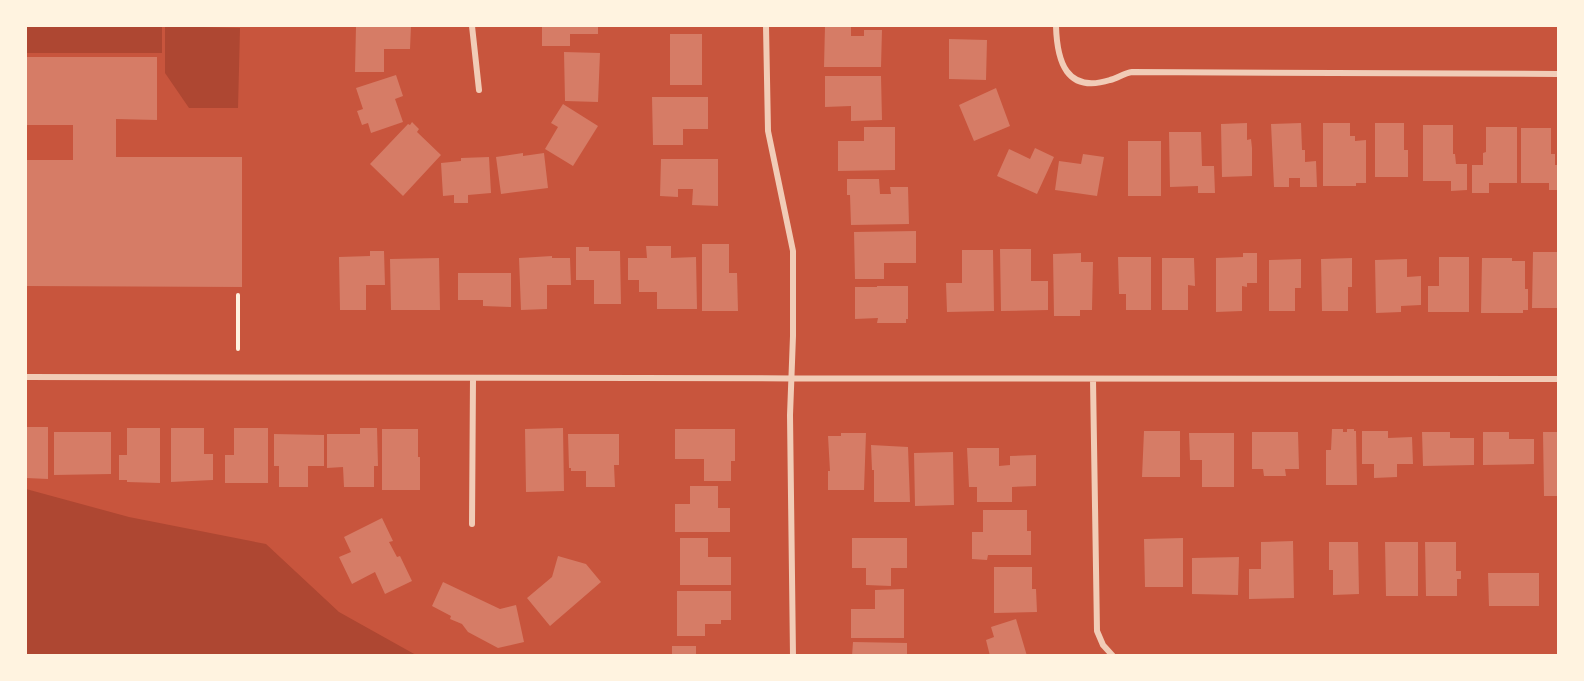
<svg xmlns="http://www.w3.org/2000/svg" width="1584" height="681" font-family="'IBM Plex Sans',sans-serif">
<style>
.green{fill:#ae4732}
.building{fill:#d67c66}
.lines{fill:none;stroke-linecap:round;stroke-linejoin:round}
.path{stroke:#fff3e0;stroke-width:4}
.minor{stroke:#f1ccb7;stroke-width:6}
</style>
<rect width="100%" height="100%" fill="#c8553d"/>
<path class="green" d="M 26,26 L 162,26 L 162,53 L 26,53 Z
M 165,26 L 240,28 L 238,108 L 189,108 L 165,73 Z
M 26,489 L 129,517 L 266,544 L 339,612 L 416,655 L 26,655 Z"/>
<path class="building" d="M 356,26 L 411,26 L 410,49 L 384,49 L 384,72 L 355,72 Z
M 542,26 L 598,26 L 598,34 L 570,34 L 570,46 L 542,46 Z
M 825,26 L 851,26 L 851,36 L 864,36 L 864,30 L 882,30 L 881,67 L 824,67 Z
M 670,34 L 702,34 L 702,85 L 670,85 Z
M 949,39 L 987,40 L 986,80 L 949,79 Z
M 564,52 L 600,53 L 598,102 L 565,101 Z
M 26,57 L 157,57 L 157,120 L 116,119 L 116,157 L 242,157 L 242,287 L 26,286 L 26,160 L 73,160 L 73,125 L 26,125 Z
M 396,75 L 403,96 L 395,99 L 403,122 L 371,133 L 368,123 L 362,125 L 357,111 L 363,109 L 356,88 Z
M 825,76 L 881,76 L 882,120 L 851,121 L 851,106 L 825,107 Z
M 996,88 L 1010,126 L 974,141 L 959,105 Z
M 652,97 L 708,97 L 708,129 L 683,129 L 683,145 L 653,145 Z
M 563,104 L 598,126 L 573,166 L 545,149 L 558,127 L 551,123 Z
M 412,122 L 419,129 L 417,132 L 441,155 L 403,196 L 370,164 L 408,124 L 410,125 Z
M 1247,123 L 1247,140 L 1251,139 L 1252,148 L 1252,176 L 1222,177 L 1221,124 Z
M 1301,123 L 1302,150 L 1305,150 L 1305,162 L 1316,161 L 1317,187 L 1300,187 L 1300,178 L 1289,178 L 1289,187 L 1274,187 L 1271,124 Z
M 1323,123 L 1350,123 L 1350,136 L 1355,136 L 1355,141 L 1366,140 L 1366,183 L 1356,183 L 1356,186 L 1323,186 Z
M 1375,123 L 1404,123 L 1404,150 L 1408,150 L 1408,177 L 1375,177 Z
M 1423,125 L 1453,125 L 1453,154 L 1455,154 L 1456,164 L 1467,164 L 1467,190 L 1451,191 L 1451,181 L 1423,181 Z
M 864,127 L 895,127 L 895,170 L 838,171 L 838,141 L 864,141 Z
M 1486,127 L 1517,127 L 1517,183 L 1489,183 L 1489,193 L 1472,193 L 1472,165 L 1483,165 L 1483,153 L 1486,152 Z
M 1521,128 L 1551,128 L 1551,154 L 1555,154 L 1555,165 L 1558,165 L 1558,190 L 1549,190 L 1549,183 L 1521,183 Z
M 1169,132 L 1201,132 L 1202,166 L 1214,166 L 1215,193 L 1198,193 L 1198,186 L 1170,187 Z
M 1128,141 L 1161,141 L 1161,196 L 1128,196 Z
M 1035,148 L 1054,157 L 1037,194 L 997,176 L 1009,149 L 1030,159 Z
M 523,153 L 523,156 L 544,153 L 548,188 L 501,194 L 496,157 Z
M 1083,154 L 1104,157 L 1097,196 L 1055,190 L 1059,161 L 1081,164 Z
M 489,157 L 491,193 L 468,195 L 468,203 L 454,203 L 454,195 L 443,196 L 441,163 L 461,161 L 461,158 Z
M 661,159 L 718,159 L 718,206 L 692,205 L 693,189 L 678,189 L 678,197 L 660,196 Z
M 847,179 L 879,179 L 880,194 L 891,194 L 890,187 L 908,187 L 909,224 L 851,225 L 850,195 L 847,195 Z
M 916,231 L 916,263 L 884,263 L 884,279 L 855,279 L 854,232 Z
M 702,244 L 729,244 L 729,273 L 737,273 L 738,311 L 702,311 Z
M 646,246 L 671,246 L 671,258 L 696,257 L 697,309 L 657,309 L 657,292 L 639,292 L 639,280 L 628,280 L 628,258 L 647,258 Z
M 576,247 L 589,247 L 589,251 L 620,251 L 621,304 L 594,304 L 594,280 L 576,280 Z
M 1000,249 L 1031,249 L 1031,281 L 1048,281 L 1048,310 L 1001,311 Z
M 962,250 L 993,250 L 994,311 L 947,312 L 946,283 L 962,283 Z
M 370,251 L 384,251 L 385,285 L 366,285 L 366,310 L 340,310 L 339,257 L 370,256 Z
M 1533,252 L 1558,252 L 1558,308 L 1532,308 Z
M 1081,253 L 1081,262 L 1093,262 L 1092,310 L 1080,310 L 1080,316 L 1054,316 L 1053,254 Z
M 1243,253 L 1257,253 L 1257,283 L 1247,283 L 1247,287 L 1242,286 L 1242,311 L 1216,312 L 1216,258 L 1243,257 Z
M 552,256 L 552,258 L 570,258 L 571,285 L 547,285 L 547,309 L 521,310 L 519,258 Z
M 1118,257 L 1151,257 L 1151,310 L 1126,310 L 1126,294 L 1119,294 Z
M 1439,257 L 1469,257 L 1469,312 L 1428,312 L 1428,286 L 1439,286 Z
M 439,258 L 440,310 L 391,310 L 390,259 Z
M 1162,258 L 1194,258 L 1195,286 L 1188,285 L 1188,310 L 1162,310 Z
M 1352,258 L 1352,287 L 1348,287 L 1348,311 L 1322,311 L 1321,259 Z
M 1482,258 L 1512,258 L 1512,261 L 1525,261 L 1525,289 L 1528,289 L 1528,310 L 1523,310 L 1523,313 L 1481,313 Z
M 1301,259 L 1301,288 L 1295,288 L 1295,311 L 1269,311 L 1269,260 Z
M 1407,259 L 1407,277 L 1421,276 L 1421,305 L 1401,306 L 1401,312 L 1376,313 L 1375,260 Z
M 458,273 L 511,273 L 511,307 L 483,306 L 483,300 L 458,300 Z
M 877,286 L 908,286 L 908,319 L 906,319 L 906,323 L 877,323 L 878,318 L 855,319 L 855,287 L 877,287 Z
M 26,427 L 48,427 L 48,479 L 26,478 Z
M 127,428 L 160,428 L 160,483 L 127,482 L 127,480 L 119,480 L 119,455 L 127,455 Z
M 171,428 L 204,428 L 204,454 L 213,454 L 213,480 L 171,482 Z
M 234,428 L 268,428 L 268,483 L 225,483 L 225,455 L 234,455 Z
M 360,428 L 377,428 L 378,466 L 374,466 L 374,487 L 344,487 L 343,467 L 327,468 L 327,434 L 360,434 Z
M 563,428 L 564,491 L 526,492 L 525,429 Z
M 382,429 L 418,429 L 418,457 L 420,457 L 420,490 L 382,490 Z
M 675,429 L 735,429 L 735,461 L 731,461 L 731,481 L 704,481 L 704,459 L 675,459 Z
M 1332,429 L 1343,429 L 1343,432 L 1347,432 L 1347,429 L 1354,429 L 1354,431 L 1356,431 L 1357,485 L 1326,485 L 1326,450 L 1331,450 Z
M 1144,431 L 1180,431 L 1180,477 L 1142,477 Z
M 1362,431 L 1388,431 L 1388,438 L 1412,437 L 1413,464 L 1397,464 L 1397,477 L 1374,478 L 1374,464 L 1362,464 Z
M 54,432 L 111,432 L 111,474 L 54,475 Z
M 1252,432 L 1298,432 L 1299,469 L 1285,469 L 1286,476 L 1264,476 L 1263,469 L 1252,469 Z
M 1422,432 L 1450,432 L 1450,438 L 1474,438 L 1474,465 L 1423,466 Z
M 1483,432 L 1509,432 L 1509,439 L 1534,439 L 1534,464 L 1483,465 Z
M 1543,432 L 1558,432 L 1558,496 L 1544,496 Z
M 841,433 L 866,433 L 864,490 L 828,490 L 828,471 L 830,471 L 828,436 L 841,436 Z
M 1189,433 L 1234,433 L 1234,487 L 1202,487 L 1202,460 L 1190,460 Z
M 274,434 L 324,435 L 324,466 L 308,466 L 308,487 L 279,487 L 279,466 L 274,466 Z
M 568,434 L 619,434 L 619,465 L 614,465 L 615,487 L 586,487 L 586,471 L 571,471 L 571,468 L 569,468 Z
M 871,445 L 908,447 L 910,502 L 874,502 L 874,470 L 872,470 Z
M 967,448 L 999,448 L 999,466 L 1010,465 L 1010,456 L 1036,455 L 1036,486 L 1012,487 L 1012,502 L 977,502 L 977,487 L 969,487 Z
M 953,452 L 954,505 L 915,506 L 914,453 Z
M 690,486 L 718,486 L 718,508 L 730,508 L 730,532 L 675,532 L 675,504 L 690,504 Z
M 983,510 L 1027,510 L 1027,531 L 1031,531 L 1031,555 L 988,555 L 987,560 L 972,559 L 972,532 L 983,532 Z
M 382,518 L 393,541 L 389,542 L 397,557 L 400,556 L 412,581 L 385,594 L 375,572 L 352,584 L 339,557 L 351,552 L 344,537 Z
M 680,538 L 708,538 L 708,557 L 731,557 L 731,585 L 680,585 Z
M 852,538 L 907,538 L 907,568 L 891,568 L 891,586 L 866,585 L 866,568 L 852,568 Z
M 1183,538 L 1183,587 L 1145,587 L 1144,539 Z
M 1293,541 L 1294,598 L 1249,599 L 1249,569 L 1261,569 L 1261,542 Z
M 1329,542 L 1358,542 L 1359,594 L 1333,595 L 1333,570 L 1329,570 Z
M 1385,542 L 1418,542 L 1418,596 L 1386,596 Z
M 1425,542 L 1456,542 L 1456,571 L 1461,571 L 1461,579 L 1457,579 L 1457,596 L 1426,596 Z
M 558,556 L 586,564 L 601,582 L 550,626 L 527,598 L 552,577 Z
M 1239,557 L 1238,595 L 1192,594 L 1192,558 Z
M 994,567 L 1032,567 L 1032,589 L 1036,589 L 1037,612 L 994,613 Z
M 1488,573 L 1539,573 L 1539,606 L 1489,606 Z
M 443,582 L 500,609 L 516,605 L 524,642 L 498,648 L 468,632 L 462,624 L 450,619 L 451,616 L 432,606 Z
M 904,589 L 904,638 L 851,638 L 851,609 L 875,609 L 875,590 Z
M 677,591 L 731,591 L 731,620 L 721,620 L 721,624 L 705,624 L 705,636 L 677,636 Z
M 1016,619 L 1027,656 L 990,656 L 986,640 L 994,637 L 991,627 Z
M 853,642 L 907,643 L 907,656 L 852,656 Z
M 672,646 L 696,646 L 696,656 L 672,656 Z"/>
<g class="lines">
<path class="path" d="M 238,349 L 238,295"/>
<path class="minor" d="M 472,26 L 479,90
M 766,26 L 768,131 L 793,251 L 793,336 L 790,415 L 793,656
M 1056,26 C 1057,61 1066,94 1110,80 C 1118,78 1124,73 1132,72 L 1558,74
M 26,377 C 537,377 1047,380 1558,379
M 1093,380 L 1097,631 L 1103,645 L 1113,656
M 472,524 L 473,378"/>
</g>
<rect width="1584" height="681" fill="none" stroke="#fff3e0" stroke-width="54"/>
</svg>
